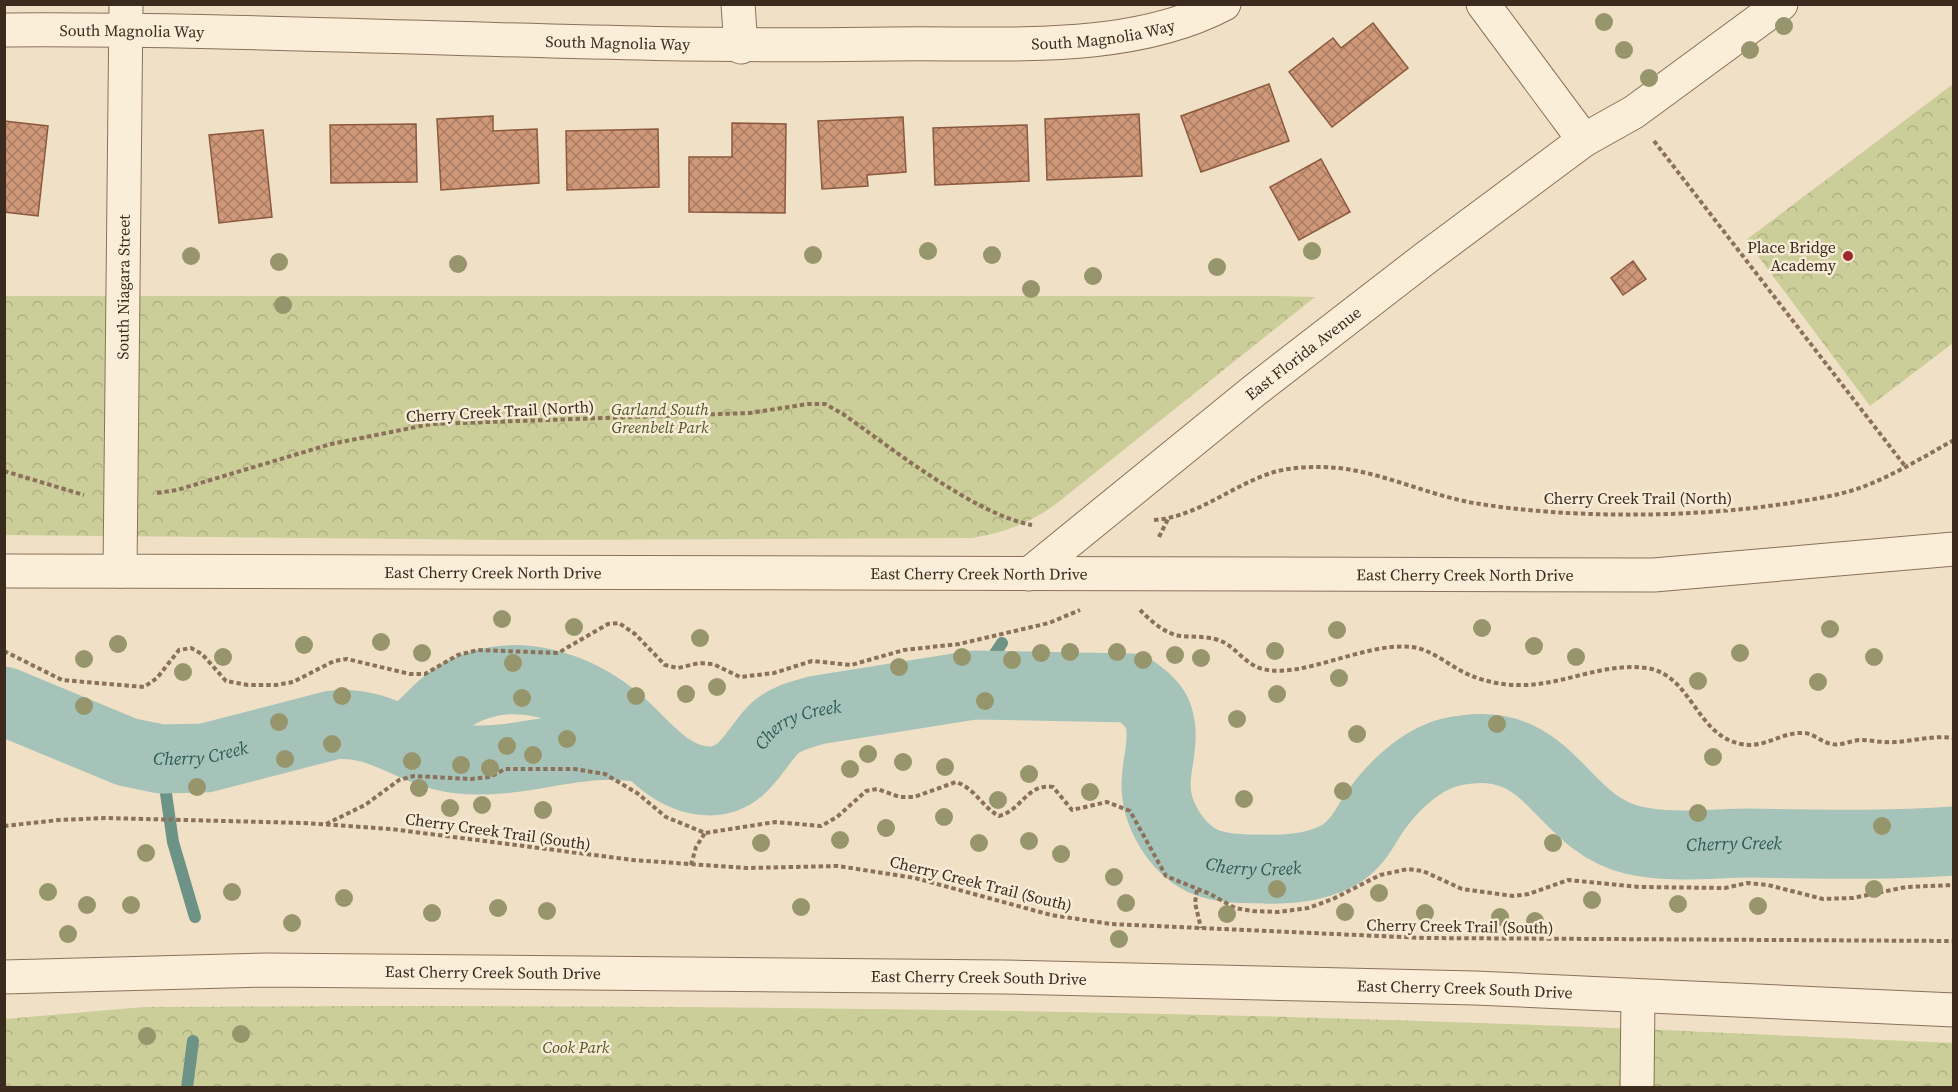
<svg xmlns="http://www.w3.org/2000/svg" width="1958" height="1092" font-family="'Source Serif 4',serif">
<style>
.forest{fill:url(#forest-crowns)}
.lines{fill:none;stroke-linecap:round;stroke-linejoin:round}
.stream{stroke:#6d9286;stroke-width:12}
.river{stroke:#a6c3b9;stroke-width:69}
.building{fill:url(#building-cross-hatch);stroke:#8b593f;stroke-width:1.5}
.minor-casing{stroke:#8b715a;stroke-width:35}
.path{stroke:#8b715a;stroke-width:4;stroke-dasharray:4.5 3;stroke-linecap:butt}
.minor{stroke:#faeed8;stroke-width:33}
.tree{fill:#97956c}
.poi-dot{fill:#9c2830;stroke:#f7ebd5;stroke-width:2}
.labels{text-anchor:middle;stroke-width:5;stroke-linejoin:round;paint-order:stroke}
.street-label{font-size:16px;fill:#3b2a1e;stroke:#f7ebd5}
.poi-label{font-size:16px;fill:#3b2a1e;stroke:#f7ebd5;text-anchor:end}
.park-label{font-size:16px;font-style:italic;fill:#4e5824;stroke:#f7ebd5}
.water-label{font-size:18px;font-style:italic;fill:#2d5b55;stroke:#f7ebd5}
</style>
<defs>
<pattern id="forest-crowns" width="20" height="18" patternUnits="userSpaceOnUse" patternTransform="scale(1.5)"><rect width="20" height="18" fill="#cbce98"/><path d="M2 6a3 3 0 1 1 6 0M12 15a3 3 0 1 1 6 0" fill="none" stroke="#afb183"/></pattern>
<pattern id="building-cross-hatch" width="8" height="8" patternUnits="userSpaceOnUse" patternTransform="scale(1.5)"><rect width="8" height="8" fill="#cf9879"/><path d="M0 0l8 8M0 8l8-8" fill="none" stroke="#a97c63"/></pattern>
</defs>
<rect width="100%" height="100%" fill="#f0e0c5"/>
<path class="forest" d="M 1953,84 L 1953,343 L 1870,406 L 1746,240 Z
M 4,296 L 1274,296 L 1315,297 L 1056,504 C 1030,523 1004,533 972,538 L 516,540 L 5,535 Z
M 373,1006 C 752,1006 1131,1010 1509,1024 C 1657,1029 1805,1037 1954,1043 L 1953,1088 L 5,1088 L 5,1019 L 144,1007 Z"/>
<g class="lines">
<path class="stream" d="M 974,685 L 1002,643
M 161,759 L 173,842 L 195,917
M 187,1088 L 193,1041"/>
<g class="river">
<path id="s1" d="M 4,701 L 127,752 L 161,759 L 205,758 L 333,725 C 384,720 411,754 459,759 C 523,766 583,735 646,749"/>
<path id="s2" d="M 404,740 C 425,727 438,705 460,693 C 515,664 580,686 624,726 C 649,749 672,781 710,781 C 744,781 755,747 775,728 C 786,718 803,714 817,710 L 974,685 L 1132,688 C 1141,695 1152,702 1157,713 C 1167,736 1156,762 1156,785 C 1156,814 1176,848 1203,861 C 1221,869 1244,869 1264,869 C 1289,870 1317,867 1339,855 C 1355,846 1363,831 1372,816 C 1390,789 1419,760 1451,752 C 1552,729 1557,822 1633,840 C 1671,849 1713,843 1751,843 C 1819,844 1886,846 1954,841"/>
</g>
</g>
<path class="building" d="M 1373,23 L 1408,68 L 1332,127 L 1289,72 L 1333,38 L 1341,48 Z
M 1269,84 L 1289,141 L 1201,172 L 1181,116 Z
M 1139,114 L 1142,176 L 1047,180 L 1045,119 Z
M 493,116 L 493,131 L 537,129 L 539,183 L 441,190 L 437,119 Z
M 903,117 L 906,172 L 867,175 L 868,186 L 822,189 L 818,121 Z
M 4,121 L 48,126 L 38,216 L 4,212 Z
M 732,123 L 786,124 L 785,213 L 689,212 L 689,157 L 732,157 Z
M 416,124 L 417,182 L 331,183 L 330,125 Z
M 1027,125 L 1029,181 L 935,185 L 933,128 Z
M 658,129 L 659,187 L 567,190 L 566,131 Z
M 263,130 L 272,217 L 219,223 L 209,135 Z
M 1321,159 L 1350,212 L 1299,240 L 1270,187 Z
M 1633,261 L 1646,279 L 1623,295 L 1611,278 Z"/>
<g class="lines">
<g class="minor-casing">
<g id="minor">
<path d="M 738,4 L 741,47"/>
<path d="M 1483,4 L 1584,140"/>
<path id="s3" d="M 4,30 C 300,28 595,49 891,44 C 997,42 1128,55 1224,4"/>
<path id="s4" d="M 4,571 L 1654,575 L 1954,549"/>
<path id="s5" d="M 120,571 L 126,4"/>
<path id="s6" d="M 1029,574 L 1255,390 L 1427,257 L 1584,140 L 1634,112 L 1781,4"/>
<path id="s7" d="M 4,977 L 267,970 L 1004,977 L 1475,988 L 1954,1010"/>
<path d="M 1637,1088 L 1638,997"/>
</g>
</g>
<path class="path" d="M 1654,141 L 1905,466
M 4,471 L 84,495
M 157,493 L 177,490 L 331,444 L 431,424 L 750,413 L 808,404 L 825,404 L 843,414 C 891,448 976,515 1032,525
M 1154,520 C 1197,517 1231,486 1271,473 C 1286,468 1304,467 1320,467 C 1373,467 1422,494 1474,503 C 1569,519 1694,518 1790,503 C 1815,499 1842,495 1865,486 C 1896,474 1925,456 1954,440
M 1159,537 L 1168,519
M 1140,610 C 1151,621 1166,635 1182,636 C 1194,637 1206,636 1218,640 C 1235,645 1245,665 1263,669 C 1303,679 1365,642 1411,647 C 1433,649 1451,668 1472,676 C 1484,681 1502,685 1516,685 C 1561,687 1601,662 1646,668 C 1692,674 1695,735 1741,744 C 1764,749 1781,732 1803,733 C 1814,733 1822,743 1832,744 C 1840,746 1850,741 1859,740 C 1871,740 1883,743 1895,742 C 1914,741 1934,735 1954,738
M 4,651 L 62,680 L 144,687 L 157,678 L 179,650 L 191,648 L 202,654 L 226,681 L 248,685 L 276,685 L 293,682 L 334,661 L 347,659 L 410,674 L 425,674 L 458,655 L 478,650 L 558,653 L 608,624 L 619,623 L 635,634 L 665,665 L 678,668 L 699,663 L 713,664 L 740,677 L 774,673 L 812,661 L 851,665 L 904,650 L 959,644 L 1049,623 L 1080,610
M 326,824 L 365,805 L 399,780 L 414,776 L 471,779 L 490,777 L 505,769 L 575,769 L 605,774 L 637,793 L 666,817 L 705,833 L 775,822 L 821,826 L 837,817 L 866,791 L 877,789 L 900,797 L 914,797 L 956,782 C 976,789 982,807 999,816 C 1022,810 1027,783 1053,787 L 1072,810 L 1107,802 L 1130,811 L 1166,876 L 1210,894 L 1235,908 L 1253,911 L 1278,912 L 1308,908 L 1333,899 L 1380,875 L 1408,869 L 1423,871 L 1462,889 L 1513,896 L 1529,894 L 1568,880 L 1639,887 L 1725,888 L 1747,883 L 1768,885 L 1823,899 L 1853,898 L 1906,887 L 1954,885
M 4,826 L 59,820 L 105,818 L 304,823 L 391,829 L 633,860 L 746,868 L 838,866 L 915,878 L 1051,915 L 1111,924 L 1424,938 L 1954,941
M 691,865 L 696,847 L 705,833
M 1197,890 L 1195,903 L 1201,928"/>
<use href="#minor" class="minor"/>
</g>
<g class="tree">
<circle cx="1604" cy="22" r="9"/>
<circle cx="1784" cy="26" r="9"/>
<circle cx="1624" cy="50" r="9"/>
<circle cx="1750" cy="50" r="9"/>
<circle cx="1649" cy="78" r="9"/>
<circle cx="928" cy="251" r="9"/>
<circle cx="1312" cy="251" r="9"/>
<circle cx="813" cy="255" r="9"/>
<circle cx="992" cy="255" r="9"/>
<circle cx="191" cy="256" r="9"/>
<circle cx="279" cy="262" r="9"/>
<circle cx="458" cy="264" r="9"/>
<circle cx="1217" cy="267" r="9"/>
<circle cx="1093" cy="276" r="9"/>
<circle cx="1031" cy="289" r="9"/>
<circle cx="283" cy="305" r="9"/>
<circle cx="502" cy="619" r="9"/>
<circle cx="574" cy="627" r="9"/>
<circle cx="1482" cy="628" r="9"/>
<circle cx="1830" cy="629" r="9"/>
<circle cx="1337" cy="630" r="9"/>
<circle cx="700" cy="638" r="9"/>
<circle cx="381" cy="642" r="9"/>
<circle cx="118" cy="644" r="9"/>
<circle cx="304" cy="645" r="9"/>
<circle cx="1534" cy="646" r="9"/>
<circle cx="1275" cy="651" r="9"/>
<circle cx="1070" cy="652" r="9"/>
<circle cx="1117" cy="652" r="9"/>
<circle cx="422" cy="653" r="9"/>
<circle cx="1041" cy="653" r="9"/>
<circle cx="1740" cy="653" r="9"/>
<circle cx="1175" cy="655" r="9"/>
<circle cx="223" cy="657" r="9"/>
<circle cx="962" cy="657" r="9"/>
<circle cx="1576" cy="657" r="9"/>
<circle cx="1874" cy="657" r="9"/>
<circle cx="1201" cy="658" r="9"/>
<circle cx="84" cy="659" r="9"/>
<circle cx="1012" cy="660" r="9"/>
<circle cx="1143" cy="660" r="9"/>
<circle cx="513" cy="663" r="9"/>
<circle cx="899" cy="667" r="9"/>
<circle cx="183" cy="672" r="9"/>
<circle cx="1339" cy="678" r="9"/>
<circle cx="1698" cy="681" r="9"/>
<circle cx="1818" cy="682" r="9"/>
<circle cx="717" cy="687" r="9"/>
<circle cx="686" cy="694" r="9"/>
<circle cx="1277" cy="694" r="9"/>
<circle cx="342" cy="696" r="9"/>
<circle cx="636" cy="696" r="9"/>
<circle cx="522" cy="698" r="9"/>
<circle cx="985" cy="701" r="9"/>
<circle cx="84" cy="706" r="9"/>
<circle cx="1237" cy="719" r="9"/>
<circle cx="279" cy="722" r="9"/>
<circle cx="1497" cy="724" r="9"/>
<circle cx="1357" cy="734" r="9"/>
<circle cx="567" cy="739" r="9"/>
<circle cx="332" cy="744" r="9"/>
<circle cx="507" cy="746" r="9"/>
<circle cx="868" cy="754" r="9"/>
<circle cx="533" cy="755" r="9"/>
<circle cx="1713" cy="757" r="9"/>
<circle cx="285" cy="759" r="9"/>
<circle cx="412" cy="761" r="9"/>
<circle cx="903" cy="762" r="9"/>
<circle cx="461" cy="765" r="9"/>
<circle cx="945" cy="767" r="9"/>
<circle cx="490" cy="768" r="9"/>
<circle cx="850" cy="769" r="9"/>
<circle cx="1029" cy="774" r="9"/>
<circle cx="197" cy="787" r="9"/>
<circle cx="419" cy="788" r="9"/>
<circle cx="1343" cy="791" r="9"/>
<circle cx="1090" cy="792" r="9"/>
<circle cx="1244" cy="799" r="9"/>
<circle cx="998" cy="800" r="9"/>
<circle cx="482" cy="805" r="9"/>
<circle cx="450" cy="808" r="9"/>
<circle cx="543" cy="810" r="9"/>
<circle cx="1698" cy="813" r="9"/>
<circle cx="944" cy="817" r="9"/>
<circle cx="1882" cy="826" r="9"/>
<circle cx="886" cy="828" r="9"/>
<circle cx="840" cy="840" r="9"/>
<circle cx="1029" cy="841" r="9"/>
<circle cx="761" cy="843" r="9"/>
<circle cx="979" cy="843" r="9"/>
<circle cx="1553" cy="843" r="9"/>
<circle cx="146" cy="853" r="9"/>
<circle cx="1061" cy="854" r="9"/>
<circle cx="1114" cy="877" r="9"/>
<circle cx="1277" cy="889" r="9"/>
<circle cx="1874" cy="889" r="9"/>
<circle cx="48" cy="892" r="9"/>
<circle cx="232" cy="892" r="9"/>
<circle cx="1379" cy="893" r="9"/>
<circle cx="344" cy="898" r="9"/>
<circle cx="1592" cy="900" r="9"/>
<circle cx="1126" cy="903" r="9"/>
<circle cx="1678" cy="904" r="9"/>
<circle cx="87" cy="905" r="9"/>
<circle cx="131" cy="905" r="9"/>
<circle cx="1758" cy="906" r="9"/>
<circle cx="801" cy="907" r="9"/>
<circle cx="498" cy="908" r="9"/>
<circle cx="547" cy="911" r="9"/>
<circle cx="1345" cy="912" r="9"/>
<circle cx="432" cy="913" r="9"/>
<circle cx="1425" cy="913" r="9"/>
<circle cx="1227" cy="914" r="9"/>
<circle cx="1500" cy="917" r="9"/>
<circle cx="1535" cy="921" r="9"/>
<circle cx="292" cy="923" r="9"/>
<circle cx="68" cy="934" r="9"/>
<circle cx="1119" cy="939" r="9"/>
<circle cx="241" cy="1034" r="9"/>
<circle cx="147" cy="1036" r="9"/>
</g>
<circle class="poi-dot" cx="1848" cy="256" r="6"/>
<g class="labels">
<g class="street-label">
<text dy="6" stroke="none"><textPath href="#s3" startOffset="128">South Magnolia Way</textPath></text>
<text dy="6" stroke="none"><textPath href="#s3" startOffset="1100">South Magnolia Way</textPath></text>
<text dy="6" stroke="none"><textPath href="#s3" startOffset="614">South Magnolia Way</textPath></text>
<text dy="6" stroke="none"><textPath href="#s5" startOffset="284">South Niagara Street</textPath></text>
<text dy="6" stroke="none"><textPath href="#s6" startOffset="352">East Florida Avenue</textPath></text>
<text transform="translate(500 411) rotate(-3)" y="6">Cherry Creek Trail (North)</text>
<text x="1638" y="504">Cherry Creek Trail (North)</text>
<text dy="6" stroke="none"><textPath href="#s4" startOffset="489">East Cherry Creek North Drive</textPath></text>
<text dy="6" stroke="none"><textPath href="#s4" startOffset="975">East Cherry Creek North Drive</textPath></text>
<text dy="6" stroke="none"><textPath href="#s4" startOffset="1461">East Cherry Creek North Drive</textPath></text>
<text transform="translate(498 831) rotate(8)" y="6">Cherry Creek Trail (South)</text>
<text transform="translate(981 883) rotate(14)" y="6">Cherry Creek Trail (South)</text>
<text transform="translate(1460 926) rotate(1)" y="6">Cherry Creek Trail (South)</text>
<text dy="6" stroke="none"><textPath href="#s7" startOffset="489">East Cherry Creek South Drive</textPath></text>
<text dy="6" stroke="none"><textPath href="#s7" startOffset="975">East Cherry Creek South Drive</textPath></text>
<text dy="6" stroke="none"><textPath href="#s7" startOffset="1461">East Cherry Creek South Drive</textPath></text>
</g>
<g class="poi-label">
<text x="1836" y="253">Place Bridge<tspan x="1836" dy="18">Academy</tspan></text>
</g>
<g class="park-label">
<text x="660" y="415">Garland South<tspan x="660" dy="18">Greenbelt Park</tspan></text>
<text x="576" y="1053">Cook Park</text>
</g>
<g class="water-label">
<text dy="6" stroke="none"><textPath href="#s2" startOffset="466">Cherry Creek</textPath></text>
<text dy="6" stroke="none"><textPath href="#s1" startOffset="208">Cherry Creek</textPath></text>
<text dy="6" stroke="none"><textPath href="#s2" startOffset="1617">Cherry Creek</textPath></text>
<text dy="6" stroke="none"><textPath href="#s2" startOffset="1060">Cherry Creek</textPath></text>
</g>
</g>
<rect width="1958" height="1092" fill="none" stroke="#3b2a1e" stroke-width="12"/>
</svg>
